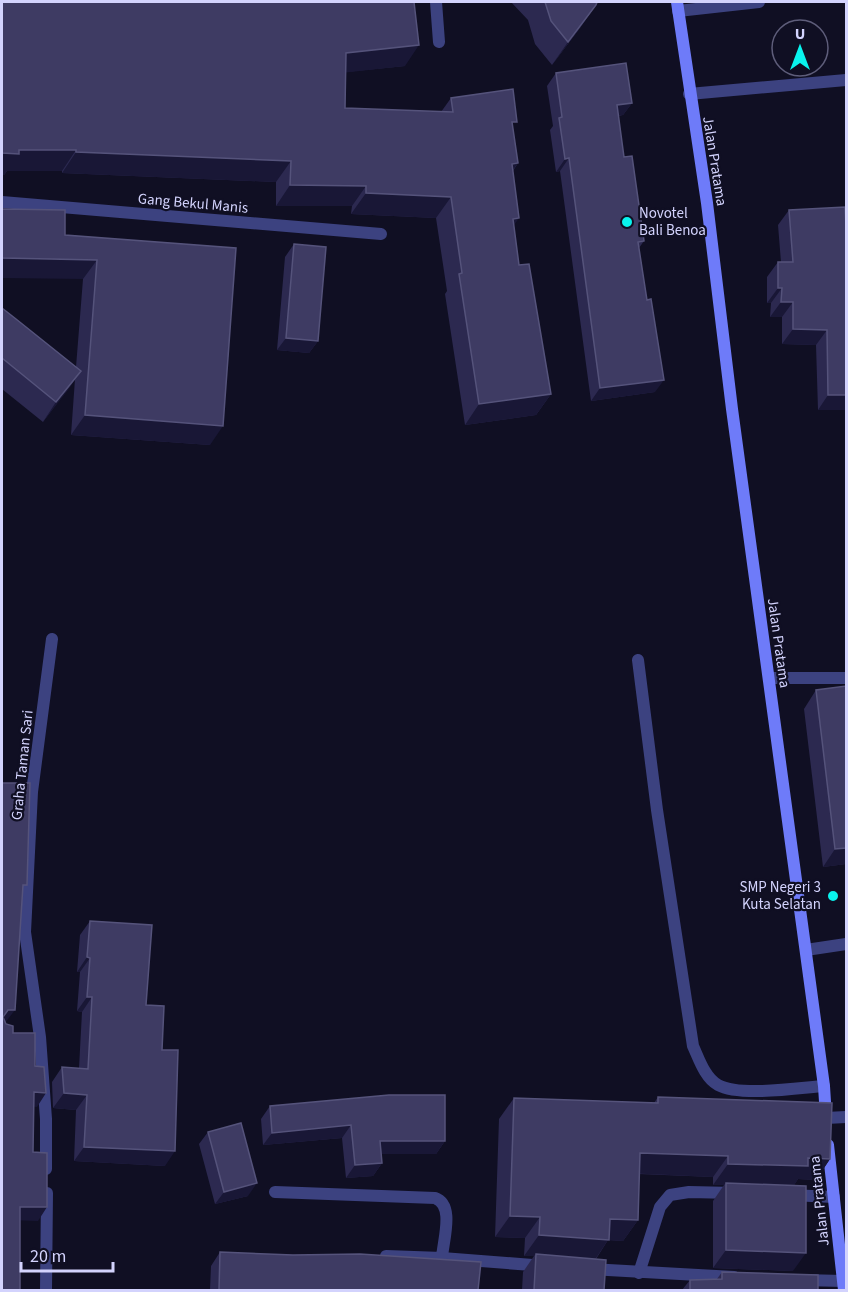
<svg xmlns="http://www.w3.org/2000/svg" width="848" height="1292" font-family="'Source Sans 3',sans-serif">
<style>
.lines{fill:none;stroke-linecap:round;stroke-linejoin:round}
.lane{stroke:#3c4280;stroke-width:12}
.street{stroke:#3c4280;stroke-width:12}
.secondary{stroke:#6e7bf9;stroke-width:12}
.wall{fill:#2c2950}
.shaded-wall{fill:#191736}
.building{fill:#3e3b63;stroke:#55537b;stroke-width:1.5}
.poi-dot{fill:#09f3ee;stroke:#100f23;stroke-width:2}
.labels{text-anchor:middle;stroke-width:4.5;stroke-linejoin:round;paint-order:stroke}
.street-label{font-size:15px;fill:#d3d3fd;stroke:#100f23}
.poi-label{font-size:15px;fill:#d3d3fd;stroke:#100f23;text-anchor:start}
</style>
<rect width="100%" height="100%" fill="#100f23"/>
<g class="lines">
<path class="lane" d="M 436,2 L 439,42
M 689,94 L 846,80
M 638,660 L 657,810 L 693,1046 C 699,1059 705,1078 718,1085 C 740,1097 798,1088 824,1086
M 806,950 L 846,944
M 790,1195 L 834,1197
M 639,1273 L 660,1207 L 670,1195 L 689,1192 L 734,1193"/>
<path class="street" d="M 678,11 L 759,2
M 2,202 L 381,234
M 769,678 L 846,678
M 826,1118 L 846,1117
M 46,1169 L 46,1119 L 40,1037 L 25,932 L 32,792 L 52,639
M 275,1192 L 435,1198 C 455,1205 443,1240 442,1258
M 386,1256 L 442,1258 L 545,1266
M 590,1269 L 734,1277
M 802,1280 L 843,1281
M 46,1290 L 47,1193"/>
<path class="secondary" d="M 677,2 L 707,203 L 732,409 L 824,1086 L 826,1118
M 828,1145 L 844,1290"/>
</g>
<path class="wall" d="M 2,2 L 405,66 L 346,72 L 345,108 L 441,112 L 451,98 L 513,128 L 518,163 L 513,171 L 514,226 L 519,265 L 551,394 L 536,415 L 465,425 L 445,294 L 447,291 L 436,218 L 351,214 L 352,206 L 276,206 L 276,182 L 62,173 L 62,171 L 7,171 L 4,175 Z
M 511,2 L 600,2 L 596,4 L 580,28 L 552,65 L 535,44 L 528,20 Z
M 556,73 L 632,103 L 623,115 L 618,116 L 624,157 L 644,241 L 639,248 L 655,392 L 591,401 L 560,171 L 556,172 L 550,130 L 553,126 L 547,86 Z
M 845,207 L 846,410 L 818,410 L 816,345 L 782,344 L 782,317 L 770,317 L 771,303 L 767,303 L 767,277 L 778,262 L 781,262 L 778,225 L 789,210 Z
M 65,235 L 236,248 L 210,445 L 71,435 L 75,379 L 43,422 L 2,389 L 2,308 L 76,367 L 83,279 Z
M 294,244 L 318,341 L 309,353 L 277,350 L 285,257 Z
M 846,686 L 846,864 L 823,867 L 804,709 L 816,690 Z
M 90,921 L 146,1005 L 162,1050 L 165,1166 L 74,1161 L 76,1110 L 53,1108 L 52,1082 L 62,1067 L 79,1068 L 82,1012 L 77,1011 L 80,972 L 77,972 L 80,935 Z
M 658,1097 L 830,1159 L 816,1180 L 798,1179 L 794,1185 L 793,1271 L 713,1268 L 713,1201 L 724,1185 L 713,1185 L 713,1177 L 639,1174 L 638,1220 L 623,1241 L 608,1240 L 596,1259 L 604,1290 L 522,1290 L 523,1272 L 534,1256 L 524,1256 L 525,1238 L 495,1237 L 499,1119 L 514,1098 L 654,1103 Z
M 270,1106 L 445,1141 L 436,1154 L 381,1154 L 382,1163 L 373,1176 L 346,1178 L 342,1138 L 263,1145 L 261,1119 Z
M 208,1132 L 248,1196 L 215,1204 L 199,1144 Z
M 220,1252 L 478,1290 L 210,1290 L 211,1266 Z
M 722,1272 L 818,1290 L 717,1279 Z
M 690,1280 L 690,1290 L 682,1290 Z"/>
<path class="shaded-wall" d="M 596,5 L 580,28 L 552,65 L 568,42 Z
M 419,45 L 405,66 L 332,74 L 346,53 Z
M 632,103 L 623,115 L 608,117 L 617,105 Z
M 19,150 L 76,150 L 62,171 L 7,171 L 4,175 L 2,175 L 2,153 Z
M 76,152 L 291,161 L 276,182 L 62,173 Z
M 569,158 L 560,171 L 556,172 L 565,159 Z
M 518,163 L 503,184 L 512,164 Z
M 290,185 L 366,186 L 352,206 L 276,206 Z
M 366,193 L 451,197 L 436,218 L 351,214 Z
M 519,218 L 505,238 L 513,219 Z
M 2,258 L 97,260 L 83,279 L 2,278 Z
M 778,288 L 782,288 L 771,303 L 767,303 Z
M 781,302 L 793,302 L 782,317 L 770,317 Z
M 793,329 L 827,330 L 816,345 L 782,344 Z
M 286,338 L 318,341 L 309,353 L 277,350 Z
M 81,371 L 68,390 L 43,422 L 56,402 Z
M 664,380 L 655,392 L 591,401 L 600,388 Z
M 551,394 L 536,415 L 465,425 L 479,404 Z
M 828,395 L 846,395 L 846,410 L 818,410 Z
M 85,415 L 223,426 L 210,445 L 71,435 Z
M 846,848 L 846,864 L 823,867 L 835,849 Z
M 87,957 L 90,958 L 80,972 L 77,972 Z
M 87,997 L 92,997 L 82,1012 L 77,1011 Z
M 8,1010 L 15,1010 L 5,1023 L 2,1019 Z
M 34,1092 L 46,1093 L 37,1107 L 25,1106 Z
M 64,1093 L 87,1095 L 76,1110 L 53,1108 Z
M 351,1125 L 342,1138 L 263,1145 L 272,1133 Z
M 380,1141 L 445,1141 L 436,1154 L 371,1154 Z
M 84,1147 L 175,1151 L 165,1166 L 74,1161 Z
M 640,1153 L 728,1156 L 713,1177 L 626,1173 Z
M 808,1158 L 830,1159 L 816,1180 L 798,1179 L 793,1187 L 726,1183 L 724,1185 L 713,1185 L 728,1164 Z
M 382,1163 L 373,1176 L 346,1178 L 355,1165 Z
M 257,1183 L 248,1196 L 215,1204 L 224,1192 Z
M 20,1207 L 47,1207 L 38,1221 L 11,1220 Z
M 510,1216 L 540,1217 L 525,1238 L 495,1237 Z
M 610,1219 L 638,1220 L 623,1241 L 608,1240 L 594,1261 L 536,1254 L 534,1256 L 524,1256 L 539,1235 Z
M 726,1250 L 806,1253 L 793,1271 L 713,1268 Z"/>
<path class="building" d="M 2,2 L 414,2 L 419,45 L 346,53 L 345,108 L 453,112 L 451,98 L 513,89 L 517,122 L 512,122 L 518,163 L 512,164 L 519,218 L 513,219 L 519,265 L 529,264 L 551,394 L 479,404 L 459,274 L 462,273 L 451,197 L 366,193 L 366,186 L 290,185 L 291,161 L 76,152 L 76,150 L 19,150 L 19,154 L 2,153 Z
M 545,2 L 597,2 L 596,5 L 568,42 L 551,21 Z
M 626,63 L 632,103 L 617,105 L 624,157 L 632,156 L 644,241 L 638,242 L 647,300 L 651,299 L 664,380 L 600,388 L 569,158 L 565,159 L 559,118 L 562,117 L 556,73 Z
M 845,207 L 846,227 L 846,395 L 828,395 L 827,330 L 793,329 L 793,302 L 781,302 L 782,288 L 778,288 L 778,262 L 793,262 L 789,210 Z
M 2,209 L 65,210 L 65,235 L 236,248 L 223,426 L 85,415 L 97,260 L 2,258 Z
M 294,244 L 326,247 L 318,341 L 286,338 Z
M 2,308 L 16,319 L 81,371 L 56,402 L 2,358 Z
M 846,686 L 846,848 L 835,849 L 816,690 Z
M 2,783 L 30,783 L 27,885 L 23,885 L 15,1010 L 8,1010 L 3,1017 L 6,1024 L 13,1026 L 13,1033 L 35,1033 L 35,1066 L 44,1067 L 46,1093 L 34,1092 L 33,1152 L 47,1153 L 47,1207 L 20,1207 L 20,1290 L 2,1290 Z
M 90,921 L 152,925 L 146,1005 L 164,1006 L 162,1050 L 178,1050 L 175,1151 L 84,1147 L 87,1095 L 64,1093 L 62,1067 L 88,1069 L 92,997 L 87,997 L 90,958 L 87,957 Z
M 389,1095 L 445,1095 L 445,1141 L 380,1141 L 382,1163 L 355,1165 L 351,1125 L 272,1133 L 270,1106 Z
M 658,1097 L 832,1103 L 830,1159 L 808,1158 L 808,1166 L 728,1164 L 728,1156 L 640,1153 L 638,1220 L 610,1219 L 609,1240 L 539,1235 L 540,1217 L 510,1216 L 514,1098 L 658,1103 Z
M 241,1123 L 257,1183 L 224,1192 L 208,1132 Z
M 726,1183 L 806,1186 L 806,1253 L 726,1250 Z
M 220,1252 L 293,1255 L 360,1254 L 481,1262 L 478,1290 L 219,1290 Z
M 536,1254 L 606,1260 L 604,1290 L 534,1290 Z
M 722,1272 L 818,1275 L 818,1290 L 690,1290 L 690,1280 L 722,1279 Z"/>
<g class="poi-dot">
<circle cx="627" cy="222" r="6"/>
<circle cx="833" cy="896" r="6"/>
</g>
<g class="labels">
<g class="street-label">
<text transform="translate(715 161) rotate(81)" y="5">Jalan Pratama</text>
<text transform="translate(193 203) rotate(5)" y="5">Gang Bekul Manis</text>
<text transform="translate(779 643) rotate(82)" y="5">Jalan Pratama</text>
<text transform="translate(22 765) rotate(-84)" y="5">Graha Taman Sari</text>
<text transform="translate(819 1201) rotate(-96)" y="5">Jalan Pratama</text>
</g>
<g class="poi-label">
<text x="639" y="218">Novotel<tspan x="639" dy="17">Bali Benoa</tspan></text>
<text x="821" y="892" text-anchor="end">SMP Negeri 3<tspan x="821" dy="17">Kuta Selatan</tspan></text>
</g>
</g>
<rect width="848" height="1292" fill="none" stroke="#d3d3fd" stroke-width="6"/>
<g transform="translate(800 48)"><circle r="28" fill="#100f23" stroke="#5e5d7a" stroke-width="1.5"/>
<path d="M0-4.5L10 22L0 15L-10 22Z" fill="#09f3ee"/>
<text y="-9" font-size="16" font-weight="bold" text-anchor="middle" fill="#d3d3fd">U</text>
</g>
<path d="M21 1262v9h92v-9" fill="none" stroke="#d3d3fd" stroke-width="3"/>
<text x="30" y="1262" font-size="18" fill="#d3d3fd" stroke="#100f23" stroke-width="4.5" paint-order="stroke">20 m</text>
</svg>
